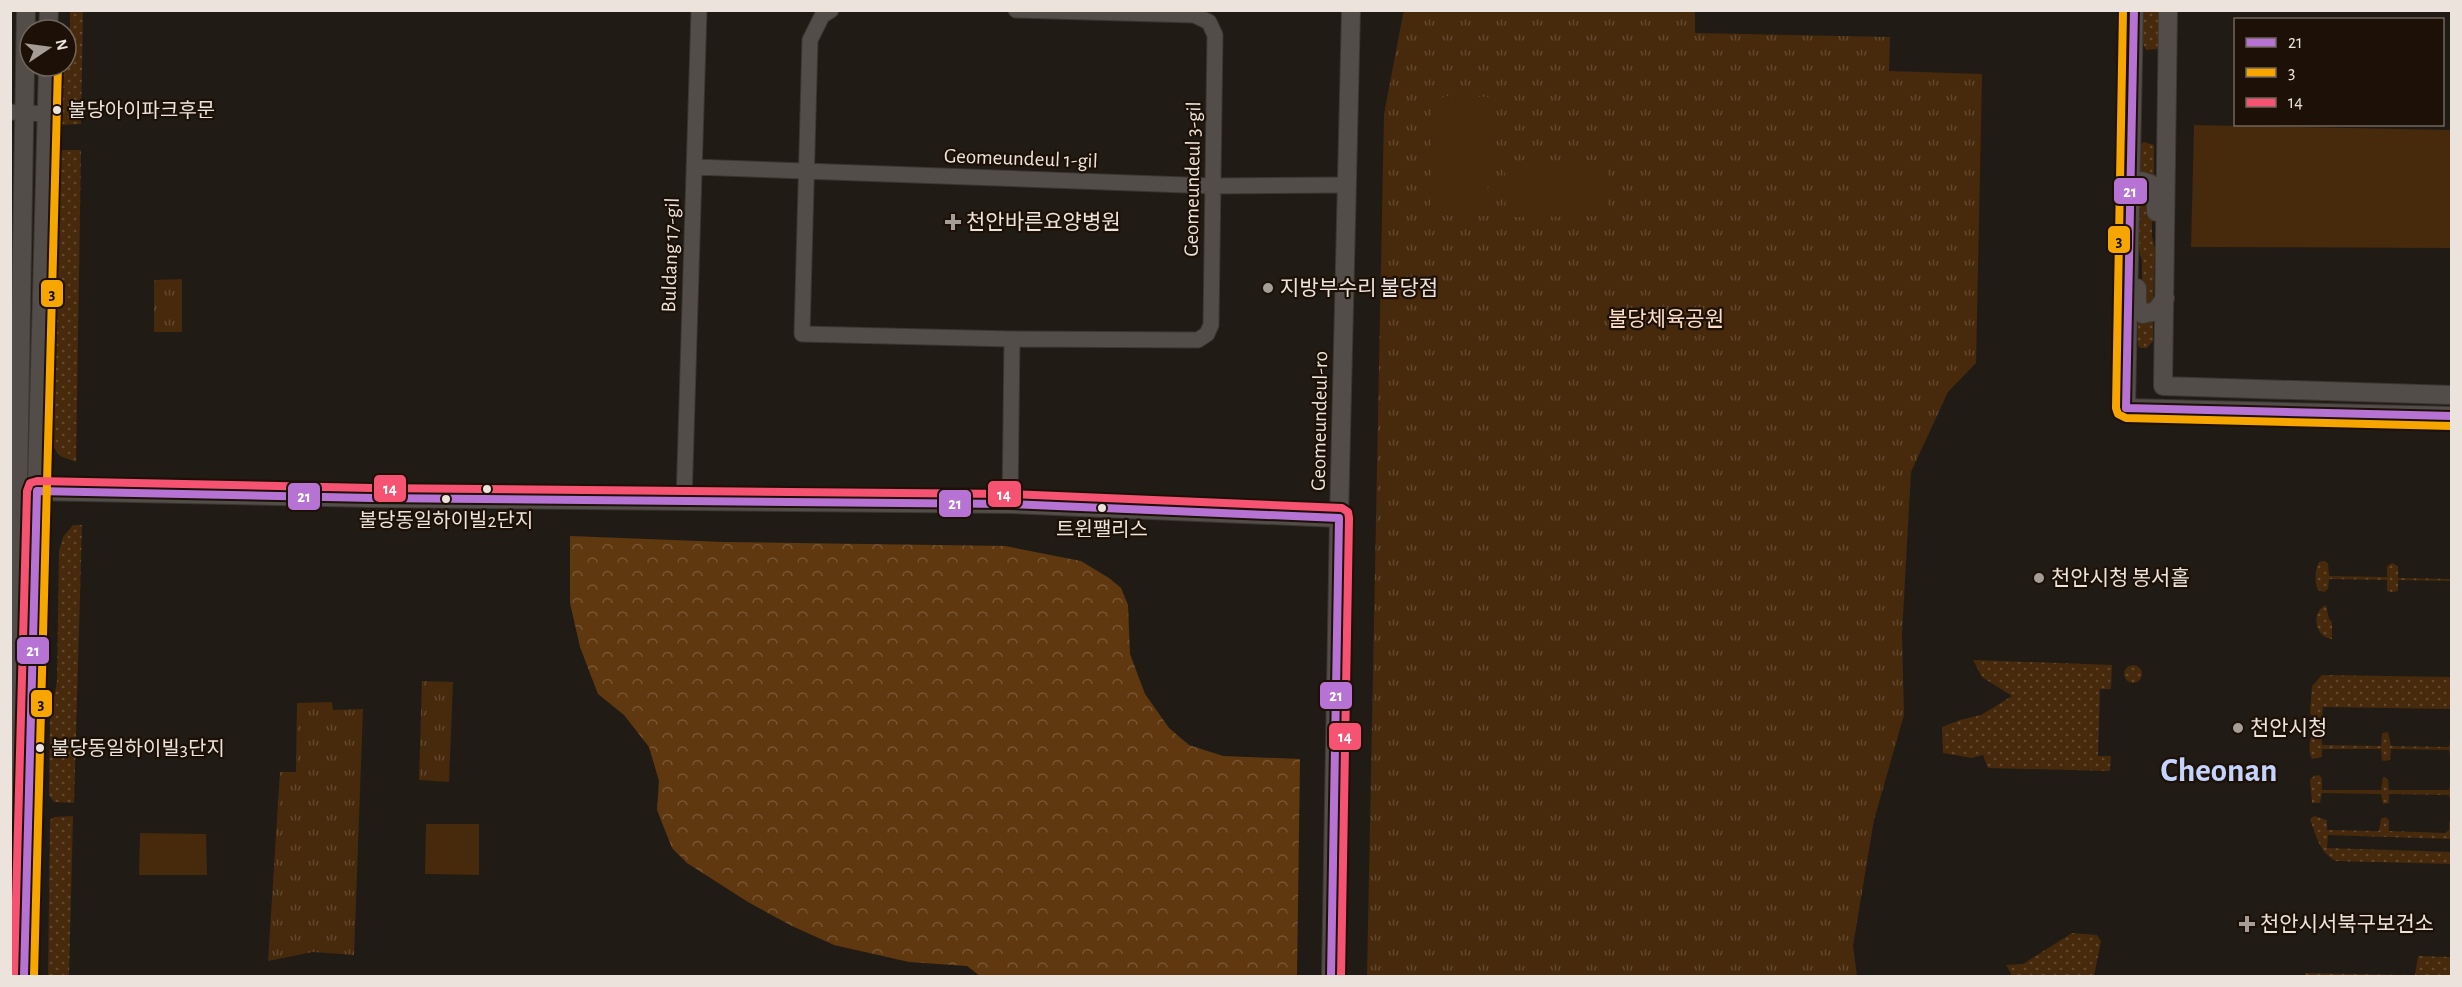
<svg xmlns="http://www.w3.org/2000/svg" width="2462" height="987" font-family="'Alegreya Sans','Noto Sans KR',sans-serif">
<style>
.grass{fill:url(#grass-dots)}
.forest{fill:url(#forest-crowns)}
.park{fill:url(#park-tufts)}
.garden{fill:#47290b}
.lines{fill:none;stroke-linecap:round;stroke-linejoin:round}
.minor-casing{stroke:#3b3631;stroke-width:17}
.tertiary-casing{stroke:#3b3631;stroke-width:20}
.minor{stroke:#534d49;stroke-width:15}
.tertiary{stroke:#534d49;stroke-width:18}
.bus-1-casing{stroke:#1d1107;stroke-width:12}
.bus-2-casing{stroke:#1d1107;stroke-width:12}
.bus-3-casing{stroke:#1d1107;stroke-width:12}
.bus-1{stroke:#b673d3;stroke-width:8}
.bus-2{stroke:#f7a600;stroke-width:8}
.bus-3{stroke:#f65372;stroke-width:8}
.bus-dot{fill:#ece3dc;stroke:#1d1107;stroke-width:2}
.poi-dot{fill:#a59d96;stroke:#1d1107;stroke-width:2}
.labels{text-anchor:middle;stroke-width:4.5;stroke-linejoin:round;paint-order:stroke}
.bus-label{font-size:20px;fill:#ece3dc;stroke:#1d1107;text-anchor:start}
.street-label{font-size:21px;fill:#ece3dc;stroke:#1d1107}
.poi-label{font-size:21px;fill:#ece3dc;stroke:#1d1107;text-anchor:start}
.park-label{font-size:21px;fill:#fcdec6;stroke:#1d1107}
.town-label{font-size:33px;font-weight:bold;fill:#c5d4fd;stroke:#1d1107}
.line-badge{stroke:#1d1107;stroke-width:2}
.badge-label{font-size:16px;text-anchor:middle;font-weight:bold;fill:#fff}
.pale-badge-label{font-size:16px;text-anchor:middle;font-weight:bold;fill:#111}
</style>
<defs>
<pattern id="grass-dots" width="8" height="8" patternUnits="userSpaceOnUse" patternTransform="scale(1.5)"><rect width="8" height="8" fill="#47290b"/><path d="M2 2h.1M6 6h.1" fill="none" stroke="#62482e" stroke-width="1.8" stroke-linecap="round"/></pattern>
<pattern id="forest-crowns" width="20" height="18" patternUnits="userSpaceOnUse" patternTransform="scale(1.5)"><rect width="20" height="18" fill="#603810"/><path d="M2 6a3 3 0 1 1 6 0M12 15a3 3 0 1 1 6 0" fill="none" stroke="#775532"/></pattern>
<pattern id="park-tufts" width="24" height="20" patternUnits="userSpaceOnUse" patternTransform="scale(1.5)"><rect width="24" height="20" fill="#47290b"/><path d="M3 7l-1-3M5 7V3M7 7l1-3M15 17l-1-3M17 17v-4M19 17l1-3" fill="none" stroke="#62482e"/></pattern>
</defs>
<rect width="100%" height="100%" fill="#211b15"/>
<path class="grass" d="M 70,11 L 83,11 L 81,124 L 60,125 L 60,81 L 64,66 L 66,66 L 70,41 Z
M 2142,11 L 2160,11 L 2159,45 L 2157,49 L 2146,50 L 2142,42 Z
M 2144,142 L 2154,145 L 2154,185 L 2138,175 L 2139,145 Z
M 59,150 L 81,150 L 76,462 L 60,456 L 52,445 Z
M 2139,187 L 2152,194 L 2152,237 L 2155,248 L 2153,307 L 2142,303 L 2142,261 L 2136,239 Z
M 2138,313 L 2153,318 L 2153,341 L 2147,348 L 2141,348 L 2138,346 Z
M 73,525 L 82,525 L 74,803 L 54,802 L 49,795 L 50,721 L 57,681 L 59,551 L 63,537 Z
M 2323,561 L 2328,563 L 2329,576 L 2387,577 L 2387,566 L 2392,563 L 2398,566 L 2398,578 L 2451,579 L 2451,581 L 2398,580 L 2398,591 L 2392,592 L 2387,591 L 2387,580 L 2329,579 L 2328,589 L 2324,592 L 2318,590 C 2314,582 2315,570 2319,562 Z
M 2326,605 L 2329,619 L 2332,622 L 2332,639 C 2315,638 2310,612 2326,605 Z
M 1973,660 L 2112,665 L 2111,689 L 2100,689 L 2098,756 L 2111,756 L 2110,771 L 1988,768 L 1983,755 L 1972,758 L 1943,753 L 1942,727 L 1960,720 L 1981,715 L 2012,696 L 1982,677 Z
M2124 674a9 9 0 1 1 18 0a9 9 0 1 1-18 0Z
M 2322,675 L 2451,677 L 2451,709 L 2323,707 L 2322,718 L 2314,719 L 2310,713 L 2312,686 Z
M 2314,732 L 2322,735 L 2322,745 L 2381,746 L 2382,733 L 2388,732 L 2391,746 L 2449,747 L 2451,735 L 2451,761 L 2449,750 L 2391,749 L 2390,760 L 2384,761 L 2382,760 L 2381,749 L 2322,749 L 2322,757 L 2312,759 C 2308,752 2309,737 2314,732 Z
M 2319,775 L 2322,778 L 2322,790 L 2381,790 L 2383,777 L 2388,779 L 2389,790 L 2449,790 L 2451,778 L 2451,805 L 2449,795 L 2389,794 L 2389,803 L 2383,804 L 2381,794 L 2322,793 L 2320,803 L 2312,803 L 2310,780 L 2314,776 Z
M 73,816 L 69,976 L 48,976 L 50,820 L 54,817 Z
M 2314,816 L 2327,820 L 2327,830 L 2379,831 L 2381,819 L 2385,817 L 2389,820 L 2389,831 L 2445,833 L 2449,830 L 2449,822 L 2451,820 L 2451,838 L 2450,839 L 2328,835 L 2327,848 L 2451,852 L 2451,864 L 2336,861 C 2320,853 2316,836 2310,819 Z
M 2072,933 L 2097,935 L 2101,941 L 2094,976 L 2010,976 L 2011,973 L 2006,965 L 2023,964 Z
M 2418,956 L 2451,957 L 2451,976 L 2305,976 L 2305,973 L 2415,975 Z"/>
<path class="forest" d="M 570,536 L 724,542 L 1005,546 L 1081,561 L 1109,578 L 1121,588 L 1128,605 L 1130,654 L 1145,694 L 1169,728 L 1189,745 L 1223,756 L 1300,759 L 1297,976 L 980,976 L 967,966 L 909,962 L 834,945 L 792,926 L 748,902 L 687,863 L 672,848 L 657,810 L 659,781 L 649,747 L 624,715 L 598,694 L 580,647 L 570,603 Z"/>
<path class="park" d="M 1406,10 L 1695,11 L 1695,33 L 1890,37 L 1889,71 L 1982,74 L 1976,363 L 1948,392 L 1911,472 L 1902,634 L 1904,715 L 1874,820 L 1853,946 L 1857,976 L 1367,976 L 1384,114 L 1403,14 Z
M 182,279 L 182,332 L 154,332 L 154,280 Z
M 422,681 L 453,682 L 449,782 L 419,780 Z
M 332,702 L 333,710 L 363,709 L 354,955 L 313,952 L 268,961 L 280,772 L 296,772 L 297,703 Z"/>
<path class="garden" d="M 1445,96 L 1490,97 L 1487,216 L 1430,215 L 1432,111 L 1437,102 Z
M 2194,125 L 2451,130 L 2451,248 L 2191,247 Z
M 1607,160 L 1608,216 L 1506,217 L 1505,161 Z
M 426,824 L 479,824 L 479,875 L 425,874 Z
M 140,833 L 206,834 L 207,875 L 139,875 Z"/>
<g class="lines">
<g class="minor-casing">
<path id="minor" d="M 831,10 L 822,16 L 810,40 L 802,334 L 1012,339 L 1198,340 L 1207,334 L 1211,325 L 1215,35 L 1209,22 L 1194,15 L 1016,10
M 10,112 L 47,114
M 694,167 L 1213,186 L 1347,185
M 684,501 L 699,10
M 1010,504 L 1012,339"/>
</g>
<g class="tertiary-casing">
<path id="tertiary" d="M 2134,10 L 2126,408 L 2452,416
M 2168,10 L 2163,386 L 2452,395
M 48,30 L 49,10
M 2131,190 L 2137,182 L 2142,181 L 2151,184 L 2156,196 L 2156,212
M 2137,288 L 2137,305 L 2143,314 L 2156,311 L 2165,298
M 10,496 L 37,491 L 372,498 L 1010,504 L 1339,518
M 10,965 L 26,10
M 24,976 L 48,66
M 1331,976 L 1339,518 L 1351,10"/>
</g>
<use href="#minor" class="minor"/>
<use href="#tertiary" class="tertiary"/>
<g class="bus-1-casing">
<path id="bus-1" d="M 2134,10 L 2126,408 L 2452,416
M 24,976 L 37,491 L 372,498 L 1010,504 L 1339,518 L 1331,976"/>
</g>
<g class="bus-2-casing">
<path id="bus-2" d="M 2123,10 L 2116,408 L 2118,414 L 2126,418 L 2452,426
M 34,976 L 58,66"/>
</g>
<g class="bus-3-casing">
<path id="bus-3" d="M 14,976 L 27,491 L 30,483 L 37,481 L 372,488 L 1010,494 L 1342,508 L 1348,512 L 1349,518 L 1341,976"/>
</g>
<use href="#bus-1" class="bus-1"/>
<use href="#bus-2" class="bus-2"/>
<use href="#bus-3" class="bus-3"/>
</g>
<g class="bus-dot">
<circle cx="57" cy="110" r="5"/>
<circle cx="487" cy="489" r="5"/>
<circle cx="446" cy="499" r="5"/>
<circle cx="1102" cy="508" r="5"/>
<circle cx="40" cy="748" r="5"/>
</g>
<g class="poi-dot">
<path d="M950 213h6v6h6v6h-6v6h-6v-6h-6v-6h6z"/>
<circle cx="1268" cy="288" r="6"/>
<circle cx="2039" cy="578" r="6"/>
<circle cx="2238" cy="728" r="6"/>
<path d="M2244 915h6v6h6v6h-6v6h-6v-6h-6v-6h6z"/>
</g>
<g class="labels">
<g class="bus-label">
<text x="68" y="117">불당아이파크후문</text>
<text x="446" y="527" text-anchor="middle">불당동일하이빌2단지</text>
<text x="1102" y="536" text-anchor="middle">트윈팰리스</text>
<text x="51" y="755">불당동일하이빌3단지</text>
</g>
<g class="street-label">
<text transform="translate(1021 158) rotate(2)" y="7">Geomeundeul 1-gil</text>
<text transform="translate(1192 179) rotate(-89)" y="7">Geomeundeul 3-gil</text>
<text transform="translate(670 255) rotate(-88)" y="7">Buldang 17-gil</text>
<text transform="translate(1319 421) rotate(-89)" y="7">Geomeundeul-ro</text>
</g>
<g class="poi-label">
<text x="966" y="229">천안바른요양병원</text>
<text x="1280" y="295">지방부수리 불당점</text>
<text x="2051" y="585">천안시청 봉서홀</text>
<text x="2250" y="735">천안시청</text>
<text x="2260" y="931">천안시서북구보건소</text>
</g>
<g class="park-label">
<text x="1666" y="326">불당체육공원</text>
</g>
<g class="town-label">
<text x="2219" y="781">Cheonan</text>
</g>
</g>
<g class="line-badge">
<rect x="2113" y="177" width="35" height="28" rx="6" fill="#b673d3"/>
<rect x="2107" y="225" width="24" height="29" rx="6" fill="#f7a600"/>
<rect x="40" y="279" width="24" height="29" rx="6" fill="#f7a600"/>
<rect x="373" y="474" width="34" height="29" rx="6" fill="#f65372"/>
<rect x="987" y="480" width="35" height="28" rx="6" fill="#f65372"/>
<rect x="287" y="482" width="34" height="29" rx="6" fill="#b673d3"/>
<rect x="938" y="489" width="34" height="29" rx="6" fill="#b673d3"/>
<rect x="16" y="636" width="34" height="29" rx="6" fill="#b673d3"/>
<rect x="1319" y="681" width="34" height="29" rx="6" fill="#b673d3"/>
<rect x="30" y="689" width="23" height="29" rx="6" fill="#f7a600"/>
<rect x="1328" y="722" width="34" height="29" rx="6" fill="#f65372"/>
</g>
<g class="badge-label">
<text x="2130" y="197">21</text>
<text x="390" y="494">14</text>
<text x="1004" y="500">14</text>
<text x="304" y="502">21</text>
<text x="955" y="509">21</text>
<text x="33" y="656">21</text>
<text x="1336" y="701">21</text>
<text x="1345" y="742">14</text>
</g>
<g class="pale-badge-label">
<text x="2119" y="246">3</text>
<text x="52" y="299">3</text>
<text x="41" y="709">3</text>
</g>
<rect width="2462" height="987" fill="none" stroke="#ece3dc" stroke-width="24"/>
<rect x="2234" y="18" width="210" height="108" fill="#1d1107" stroke="#70655c" stroke-width="1.5"/>
<rect x="2246" y="38" width="30" height="9" fill="#b673d3" stroke="#70655c" stroke-width="1.5"/>
<text x="2288" y="48" font-size="18" fill="#ece3dc">21</text>
<rect x="2246" y="68" width="30" height="9" fill="#f7a600" stroke="#70655c" stroke-width="1.5"/>
<text x="2288" y="78" font-size="18" fill="#ece3dc">3</text>
<rect x="2246" y="98" width="30" height="9" fill="#f65372" stroke="#70655c" stroke-width="1.5"/>
<text x="2288" y="108" font-size="18" fill="#ece3dc">14</text>
<g transform="translate(48 48) rotate(77)"><circle r="28" fill="#1d1107" stroke="#70655c" stroke-width="1.5"/>
<path d="M0-4.5L10 22L0 15L-10 22Z" fill="#a59d96"/>
<text y="-9" font-size="16" font-weight="bold" text-anchor="middle" fill="#ece3dc">N</text>
</g>
</svg>
